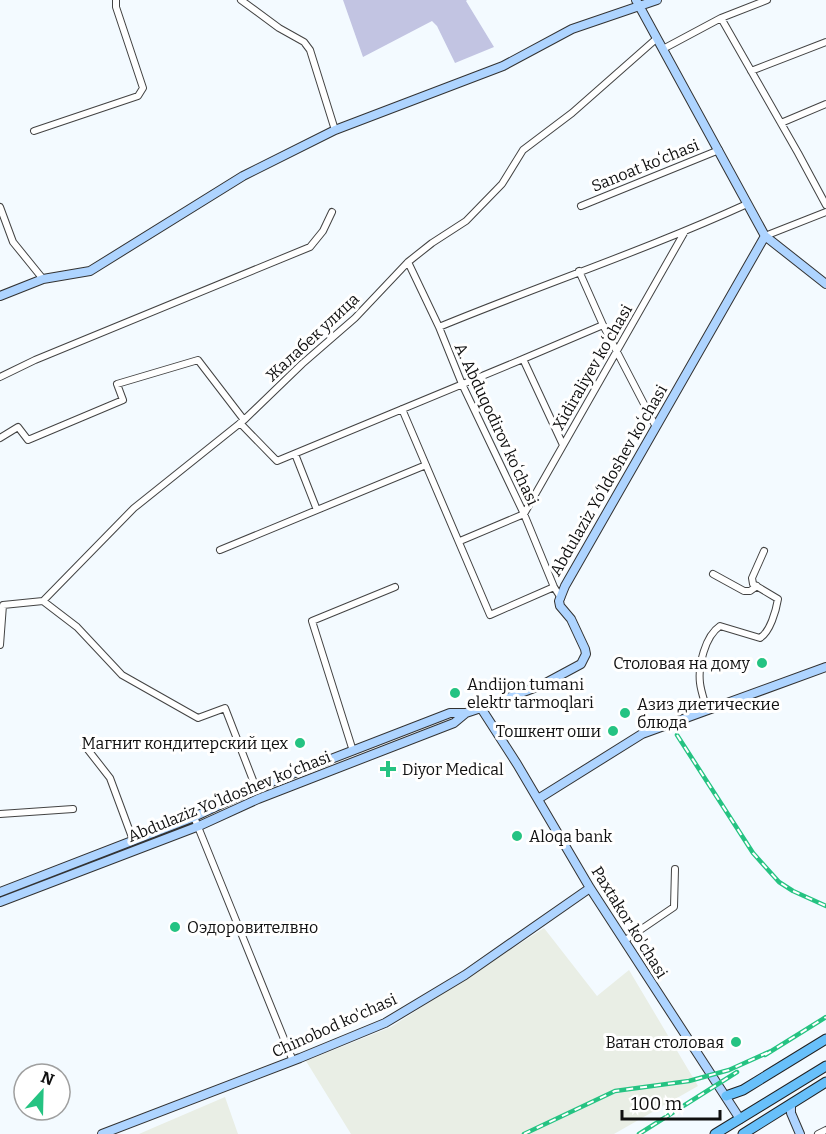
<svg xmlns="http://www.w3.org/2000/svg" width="826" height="1134" font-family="Bitter,serif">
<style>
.industrial{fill:#e9eee5}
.cemetery{fill:#c2c4e2}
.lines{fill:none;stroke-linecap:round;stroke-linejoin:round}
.street-casing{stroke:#434343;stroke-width:8}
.secondary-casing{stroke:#323232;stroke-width:10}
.primary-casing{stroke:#212121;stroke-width:11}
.street{stroke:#fff;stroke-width:6}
.secondary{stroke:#aed4ff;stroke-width:8}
.primary{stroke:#68c0fa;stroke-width:9}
.rail-casing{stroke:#25c382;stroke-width:4.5}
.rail{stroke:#fff;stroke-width:2;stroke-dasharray:7;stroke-linecap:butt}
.poi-dot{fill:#25c382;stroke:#fff;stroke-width:2}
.labels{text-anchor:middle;stroke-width:6;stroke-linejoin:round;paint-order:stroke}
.street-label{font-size:16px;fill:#101010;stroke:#fff}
.poi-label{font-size:16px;fill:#101010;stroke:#fff;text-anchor:start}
</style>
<rect width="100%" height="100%" fill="#f3faff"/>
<path class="industrial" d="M 544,928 L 597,996 L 629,970 L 698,1086 L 614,1134 L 351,1134 L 306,1061 L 391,1027 Z
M 225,1097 L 238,1134 L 139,1134 L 155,1127 Z"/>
<path class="cemetery" d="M 343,0 L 467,0 L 466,1 L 494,47 L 455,63 L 437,26 L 432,21 L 363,57 Z"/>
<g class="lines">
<g class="street-casing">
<path id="street" d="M 241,0 L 279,28 L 304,42 L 310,50 L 335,130
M 721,18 L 798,153 L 826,205
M 663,49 L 721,18 L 767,0
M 751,71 L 826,42
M 781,123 L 826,104
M 34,131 L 138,96 L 143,88 L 116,7 L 116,0
M 581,206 L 719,150
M 0,207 L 13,242 L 43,279
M 765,236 L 826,212
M 408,262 L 439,327 L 462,384 L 524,514 L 554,587 L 561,598
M 579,271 L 603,325 L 656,427
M 439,327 C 541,285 646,250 747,204
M 0,377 L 35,360 L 310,247 L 323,231 L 332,212
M 402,409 L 490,615 L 554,587
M 240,423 L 277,461 L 523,359
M 0,438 L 18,427 L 28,440 L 123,400 L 117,384 L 198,360 L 244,420
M 563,445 L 523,359 L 603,325
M 295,454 L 317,510
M 460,541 L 524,514 L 684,233
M 220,550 L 426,465
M 713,574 L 744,591 L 750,591 L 757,586
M 43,601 L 77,627 L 122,675 L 198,718 L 225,708 L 256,788
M 0,645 L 3,605 L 43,601 L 134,508 L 244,420 L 302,364 L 355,318 L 408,262 L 432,243 L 466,221 L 502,184 L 523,150 L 572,113 L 656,39
M 707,711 C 705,702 701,692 700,683 C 698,666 705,636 720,626 L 760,638 C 770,632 776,611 778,599 L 753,584 L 752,578 L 764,551
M 85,746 L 110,778 L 133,840
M 353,751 L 312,621 L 395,587
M 0,814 L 73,809
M 194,817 L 293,1061
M 624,941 L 674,907 L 675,869
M 818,1134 L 826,1130"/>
</g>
<g class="secondary-casing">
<path id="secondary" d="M 636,0 L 765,236 L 826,284
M 0,296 L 43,279 L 90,271 L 243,176 L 335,130 L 503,66 L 572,29 L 657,0
M 481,708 L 517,764 L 590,888 L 740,1119
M 538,799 L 642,734 L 826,667
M 0,892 L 194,817 L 256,788 L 450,713 L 466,713 L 481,708 L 542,685 L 581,664 L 586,654 L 585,649 L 571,619 L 560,606 L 559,601 L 565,586 L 765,236
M 0,902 L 199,826 L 258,799 L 454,723 L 466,713
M 791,1105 L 791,1113 L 800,1134
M 102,1134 L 300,1058 L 385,1023 L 465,975 L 590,888"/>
</g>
<g class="primary-casing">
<path id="primary" d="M 726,1096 L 743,1090 L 826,1039
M 715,1134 L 826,1066
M 743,1134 L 826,1082"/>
</g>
<use href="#street" class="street"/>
<use href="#secondary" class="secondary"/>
<use href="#primary" class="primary"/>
<g class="rail-casing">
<path id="rail" d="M 677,735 L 753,853 L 779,882 L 793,891 L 826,906
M 765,1055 L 826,1017
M 524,1134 L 615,1091 L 689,1081 L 729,1070 L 771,1051
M 639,1134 L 737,1072"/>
</g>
<use href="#rail" class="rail"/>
</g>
<g class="poi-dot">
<circle cx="762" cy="663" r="6"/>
<circle cx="455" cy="693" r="6"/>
<circle cx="625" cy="713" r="6"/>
<circle cx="613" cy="731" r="6"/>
<circle cx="300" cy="743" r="6"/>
<path d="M385 760h6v6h6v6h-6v6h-6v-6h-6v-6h6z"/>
<circle cx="517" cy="836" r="6"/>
<circle cx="175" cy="927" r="6"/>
<circle cx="736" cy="1042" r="6"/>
</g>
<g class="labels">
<g class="street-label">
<text transform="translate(645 165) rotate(-22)" y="6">Sanoat koʻchasi</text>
<text transform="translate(312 337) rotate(-43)" y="6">Жалабек улица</text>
<text transform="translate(592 367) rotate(-60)" y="6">Xidiraliyev koʻchasi</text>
<text transform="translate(497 424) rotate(65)" y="6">A. Abduqodirov koʻchasi</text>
<text transform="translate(608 480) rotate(-60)" y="6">Abdulaziz Yoʻldoshev koʻchasi</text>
<text transform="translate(229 796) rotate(-22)" y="6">Abdulaziz Yoʻldoshev koʻchasi</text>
<text transform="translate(630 922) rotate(58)" y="6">Paxtakor ko'chasi</text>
<text transform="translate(334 1025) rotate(-24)" y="6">Chinobod ko'chasi</text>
</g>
<g class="poi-label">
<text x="750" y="669" text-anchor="end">Столовая на дому</text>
<text x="467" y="690">Andijon tumani<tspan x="467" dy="18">elektr tarmoqlari</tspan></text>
<text x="637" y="710">Азиз диетические<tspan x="637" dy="18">блюда</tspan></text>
<text x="601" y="737" text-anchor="end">Тошкент оши</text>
<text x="288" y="749" text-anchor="end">Магнит кондитерский цех</text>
<text x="402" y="775">Diyor Medical</text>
<text x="529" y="842">Aloqa bank</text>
<text x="187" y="933">Оэдоровителвно</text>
<text x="724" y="1048" text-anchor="end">Ватан столовая</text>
</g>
</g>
<g transform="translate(42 1092) rotate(22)"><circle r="28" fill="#ffffff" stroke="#9f9f9f" stroke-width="1.5"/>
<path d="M0-4.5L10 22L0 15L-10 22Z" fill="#25c382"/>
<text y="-9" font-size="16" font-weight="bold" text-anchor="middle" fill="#101010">N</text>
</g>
<path d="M622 1110v9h98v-9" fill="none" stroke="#101010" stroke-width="3"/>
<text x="631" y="1110" font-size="18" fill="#101010" stroke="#ffffff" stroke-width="4.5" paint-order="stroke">100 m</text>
</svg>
